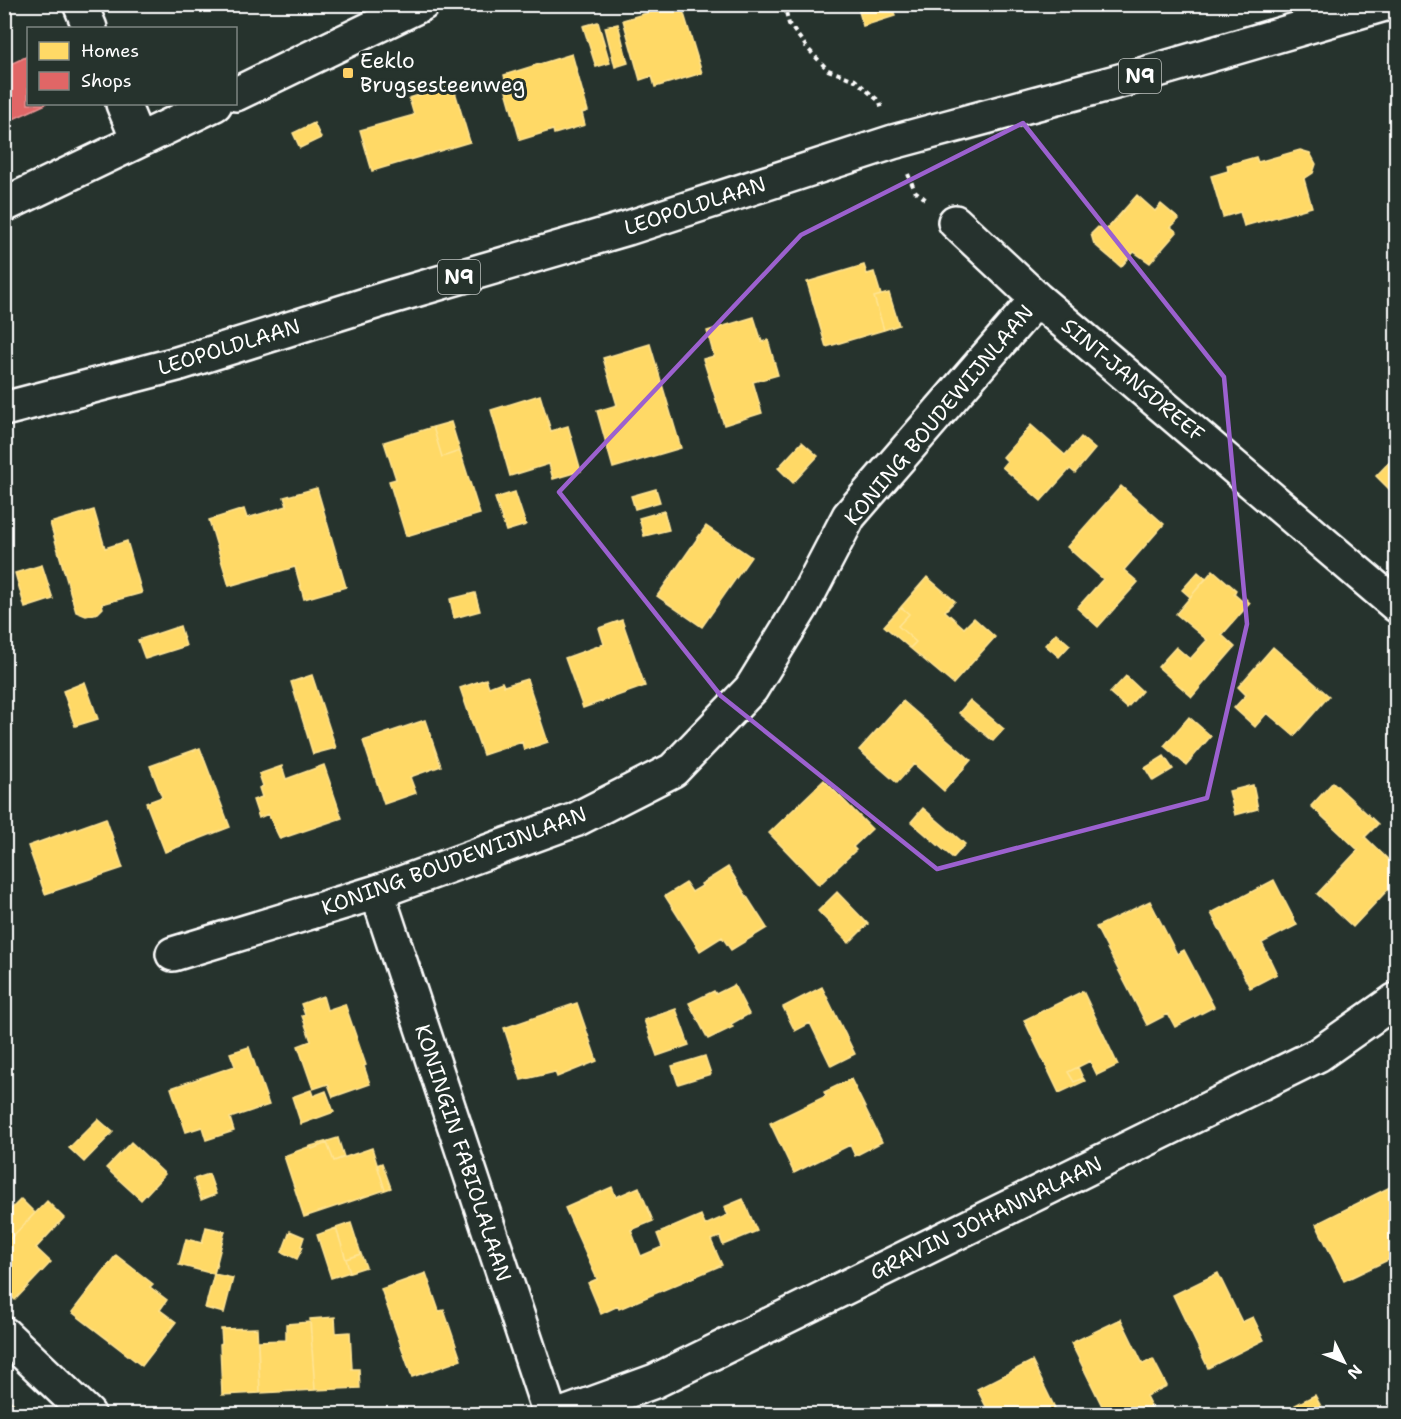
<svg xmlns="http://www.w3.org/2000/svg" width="1401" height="1419" font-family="'Shantell Sans',sans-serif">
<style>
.homes{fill:#ffd966;stroke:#ffe494;stroke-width:1.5}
.shops{fill:#e06666;stroke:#e99494;stroke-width:1.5}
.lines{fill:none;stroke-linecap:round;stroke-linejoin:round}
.minor-casing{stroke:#fff;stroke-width:38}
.major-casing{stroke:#fff;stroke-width:38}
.path{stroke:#fff;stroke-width:4;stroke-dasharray:4.5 4.5;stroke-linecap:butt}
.minor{stroke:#26332d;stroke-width:33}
.major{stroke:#26332d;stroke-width:33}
.marked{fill:none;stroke:#9c61cf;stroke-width:4.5;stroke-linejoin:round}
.poi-dot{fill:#ffd166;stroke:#26332d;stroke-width:2}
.labels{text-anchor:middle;stroke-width:6;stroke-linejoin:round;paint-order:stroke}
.shield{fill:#26332d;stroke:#bec2c0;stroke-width:1.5}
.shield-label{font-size:20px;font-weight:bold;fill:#fff}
.poi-label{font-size:21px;fill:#fff;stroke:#26332d;text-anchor:start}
.street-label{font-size:21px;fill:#fff;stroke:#26332d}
</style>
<rect width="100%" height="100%" fill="#26332d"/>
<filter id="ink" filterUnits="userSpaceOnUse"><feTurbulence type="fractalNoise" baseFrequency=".0167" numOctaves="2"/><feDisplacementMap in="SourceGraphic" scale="12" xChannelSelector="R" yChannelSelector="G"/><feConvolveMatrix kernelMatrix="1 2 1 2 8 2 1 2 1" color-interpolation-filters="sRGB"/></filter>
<g filter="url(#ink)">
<path class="homes" d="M 677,4 L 681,4 L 702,73 L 655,87 L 652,76 L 640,80 L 623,20 Z
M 857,4 L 892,4 L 895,16 L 863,26 Z
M 598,22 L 610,63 L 596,67 L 583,26 Z
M 618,24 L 628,63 L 615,67 L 605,27 Z
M 572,54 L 588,111 L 582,113 L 585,125 L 554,134 L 553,130 L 520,140 L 505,87 L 507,87 L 504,75 Z
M 453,85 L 470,142 L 372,171 L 360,130 L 414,115 L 409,98 Z
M 314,123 L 321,138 L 300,148 L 293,133 Z
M 1300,150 L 1310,153 L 1316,164 L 1313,173 L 1304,179 L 1312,207 L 1244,226 L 1240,212 L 1223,217 L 1211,176 L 1228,171 L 1227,165 L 1256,157 L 1258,162 Z
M 1137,195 L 1155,211 L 1161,204 L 1179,219 L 1171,227 L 1177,232 L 1150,263 L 1134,252 L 1121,267 L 1094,244 L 1091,234 L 1098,227 L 1107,229 Z
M 864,265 L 867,274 L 874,272 L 881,295 L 874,297 L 884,330 L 826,347 L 807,282 Z
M 889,293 L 899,325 L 884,330 L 874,297 Z
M 754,317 L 762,342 L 768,340 L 778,375 L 753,382 L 762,413 L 724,425 L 703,359 L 714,356 L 707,331 Z
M 650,344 L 681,448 L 613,468 L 597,411 L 617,405 L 603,358 Z
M 540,395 L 551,431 L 568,426 L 581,471 L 553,479 L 549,464 L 510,476 L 491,410 Z
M 451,422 L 460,451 L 442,457 L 433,427 Z
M 1031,425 L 1065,455 L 1081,437 L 1095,449 L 1075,473 L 1070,469 L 1041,501 L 1002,467 L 1007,461 L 1003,457 Z
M 433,427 L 442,457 L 460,451 L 480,514 L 406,536 L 389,481 L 396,479 L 384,442 Z
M 802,442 L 818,456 L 793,483 L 778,468 Z
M 1396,455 L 1396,496 L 1376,476 Z
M 1121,486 L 1164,524 L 1124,570 L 1138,582 L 1098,627 L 1077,608 L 1103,579 L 1067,547 Z
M 317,488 L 346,587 L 304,599 L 295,567 L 229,586 L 209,520 L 244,509 L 247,518 L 287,506 L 284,497 Z
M 656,489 L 660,502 L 635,509 L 631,496 Z
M 515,492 L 526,525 L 506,531 L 495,498 Z
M 94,510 L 105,548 L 127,541 L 142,593 L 102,604 L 103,608 L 98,613 L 86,616 L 76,612 L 50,523 Z
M 664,511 L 669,530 L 644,536 L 639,518 Z
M 706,526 L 751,557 L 702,627 L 657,596 Z
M 42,565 L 53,599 L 25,608 L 15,573 Z
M 1213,570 L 1236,590 L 1234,594 L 1242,601 L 1244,597 L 1250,603 L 1222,635 L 1235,647 L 1192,697 L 1158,667 L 1176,647 L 1190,659 L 1207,640 L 1176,614 Z
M 1198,572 L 1206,579 L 1190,597 L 1182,590 Z
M 927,577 L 955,601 L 945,611 L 964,628 L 974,618 L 995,637 L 953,684 L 910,648 L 916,642 L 898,626 L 909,614 L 901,607 Z
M 475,593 L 480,611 L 454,618 L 450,599 Z
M 901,607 L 909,614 L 898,626 L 916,642 L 910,648 L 884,626 Z
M 622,620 L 645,686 L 583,708 L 565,658 L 604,644 L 599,628 Z
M 180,626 L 186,646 L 145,659 L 138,640 Z
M 1056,633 L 1070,645 L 1059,657 L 1045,645 Z
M 1273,647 L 1329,696 L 1294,736 L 1267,713 L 1255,727 L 1234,708 L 1246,695 L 1238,687 Z
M 312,675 L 336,748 L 313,754 L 291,682 Z
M 1126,676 L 1142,691 L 1127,708 L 1110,693 Z
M 486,679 L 489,687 L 502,682 L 504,686 L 527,679 L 548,742 L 524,750 L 522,742 L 483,755 L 460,688 Z
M 85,682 L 98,719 L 75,726 L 63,691 Z
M 970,700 L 1004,729 L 993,741 L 959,713 Z
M 903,701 L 971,760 L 944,791 L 914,764 L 897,783 L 859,750 Z
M 1189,717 L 1211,736 L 1186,765 L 1164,746 Z
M 425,720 L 441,766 L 410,777 L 416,793 L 384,804 L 363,741 Z
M 200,748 L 230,827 L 165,852 L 146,803 L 162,797 L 150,766 Z
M 1164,756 L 1173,769 L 1153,781 L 1145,768 Z
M 324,765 L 342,818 L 280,839 L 268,814 L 259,818 L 253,800 L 262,797 L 259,788 L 263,786 L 259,774 L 282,766 L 286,779 Z
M 824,780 L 872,829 L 853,847 L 856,850 L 819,885 L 769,833 Z
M 1333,782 L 1378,824 L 1365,837 L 1396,867 L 1396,881 L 1353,927 L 1317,894 L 1358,850 L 1311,806 Z
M 1253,785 L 1258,809 L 1235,815 L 1229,791 Z
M 923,808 L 965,844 L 953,858 L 911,822 Z
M 106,818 L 123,868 L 45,894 L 28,846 Z
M 728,867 L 767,928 L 731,950 L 722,937 L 700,951 L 665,896 L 686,883 L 692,892 L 702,886 L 701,884 Z
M 1274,880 L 1297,925 L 1262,943 L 1277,974 L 1250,988 L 1211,913 Z
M 837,892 L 868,924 L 849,943 L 818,911 Z
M 1150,901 L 1177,954 L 1184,950 L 1214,1007 L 1175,1027 L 1168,1014 L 1147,1025 L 1096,927 Z
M 734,985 L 749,1014 L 731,1024 L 733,1027 L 708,1039 L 689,1003 L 714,991 L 716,994 Z
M 822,987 L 855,1054 L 831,1066 L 810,1023 L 795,1031 L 783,1007 Z
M 1083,991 L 1118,1065 L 1097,1075 L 1090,1061 L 1068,1072 L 1074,1082 L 1083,1078 L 1085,1081 L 1059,1093 L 1024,1020 Z
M 323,996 L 327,1010 L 345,1004 L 366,1065 L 364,1066 L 370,1084 L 333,1097 L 328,1084 L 313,1089 L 298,1046 L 311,1041 L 302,1016 L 305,1015 L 301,1004 Z
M 577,1003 L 597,1061 L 557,1077 L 555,1072 L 521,1080 L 504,1028 Z
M 676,1009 L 689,1045 L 657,1056 L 644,1020 Z
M 249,1047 L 269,1105 L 230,1118 L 234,1131 L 206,1140 L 202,1127 L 186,1132 L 171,1088 L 235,1066 L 230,1053 Z
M 705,1056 L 711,1074 L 678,1084 L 672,1066 Z
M 1078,1067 L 1083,1078 L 1074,1082 L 1068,1072 Z
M 851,1079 L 882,1142 L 855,1156 L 850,1145 L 794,1173 L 770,1123 L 826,1096 L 824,1092 Z
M 311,1090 L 313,1096 L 326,1091 L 334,1112 L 301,1124 L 292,1097 Z
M 98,1119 L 113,1132 L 84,1162 L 69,1148 Z
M 338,1138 L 344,1157 L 334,1161 L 327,1143 L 312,1149 L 311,1146 Z
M 131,1142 L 165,1174 L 141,1200 L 106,1168 Z
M 327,1143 L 334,1161 L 372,1148 L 385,1190 L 304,1217 L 284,1156 L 311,1146 L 312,1149 Z
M 382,1163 L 391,1188 L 385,1190 L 377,1165 Z
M 209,1174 L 216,1194 L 201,1200 L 194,1179 Z
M 1396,1184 L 1396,1273 L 1390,1259 L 1344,1281 L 1316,1224 Z
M 612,1187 L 616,1197 L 639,1187 L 653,1221 L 631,1230 L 641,1256 L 662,1247 L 657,1234 L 701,1215 L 705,1225 L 728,1215 L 724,1207 L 743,1199 L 757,1231 L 723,1245 L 720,1237 L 711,1240 L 722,1265 L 619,1309 L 618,1306 L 601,1314 L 588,1283 L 597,1279 L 565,1208 Z
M 21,1199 L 35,1213 L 4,1245 L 4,1216 Z
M 47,1201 L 64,1218 L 36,1248 L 51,1262 L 15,1300 L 4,1290 L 4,1245 Z
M 351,1223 L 361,1254 L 346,1259 L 336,1228 Z
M 206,1227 L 225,1231 L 214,1274 L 179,1265 L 186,1239 L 202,1243 Z
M 336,1228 L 350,1272 L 331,1278 L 317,1235 Z
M 290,1231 L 304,1237 L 301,1246 L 303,1247 L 297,1259 L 282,1252 Z
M 361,1254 L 366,1267 L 350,1272 L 346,1259 Z
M 116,1255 L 153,1284 L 150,1287 L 167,1300 L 160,1310 L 176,1322 L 142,1366 L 72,1312 Z
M 426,1273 L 439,1311 L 444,1310 L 461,1360 L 412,1377 L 381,1289 Z
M 1218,1273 L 1242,1322 L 1253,1317 L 1264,1340 L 1208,1368 L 1173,1295 Z
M 214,1274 L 233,1278 L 224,1313 L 205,1308 Z
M 335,1317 L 336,1333 L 350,1332 L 352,1369 L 359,1369 L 360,1388 L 315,1390 L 310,1319 Z
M 1121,1319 L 1143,1364 L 1153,1359 L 1167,1386 L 1146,1396 L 1155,1414 L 1106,1414 L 1071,1343 Z
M 310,1322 L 315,1390 L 260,1393 L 258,1341 L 286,1340 L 286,1324 Z
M 257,1328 L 260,1393 L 222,1395 L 220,1344 L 222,1343 L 221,1329 Z
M 1032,1361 L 1058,1414 L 990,1414 L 977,1389 Z
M 4,1395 L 25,1414 L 4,1414 Z
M 1315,1395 L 1325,1414 L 1299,1414 L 1295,1405 Z
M 934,1409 L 936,1414 L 923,1414 Z"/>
<path class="shops" d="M 28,56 L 28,104 L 46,104 L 9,121 L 4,112 L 4,67 Z"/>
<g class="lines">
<g class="minor-casing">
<path id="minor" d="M 80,4 L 90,28
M 236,94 L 422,4
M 123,104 L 138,140
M 4,205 L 215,104
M 955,222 L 1037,299 L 1396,605
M 377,892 L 550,1414
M 173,954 L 377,892 L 575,820 L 673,770 L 751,689 L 802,606 L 849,516 L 1037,299
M 4,1334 L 88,1414
M 564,1414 L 655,1381 L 1318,1055 L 1396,1000"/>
</g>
<g class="major-casing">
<path id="major" d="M 4,409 L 177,364 L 391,297 L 628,228 L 893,142 L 1127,79 L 1385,4"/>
</g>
<path class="path" d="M 784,4 L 789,24 L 808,49 L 828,70 L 855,80 L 880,102 L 882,109
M 908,174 L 915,191 L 928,201"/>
<use href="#minor" class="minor"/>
<use href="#major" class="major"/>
</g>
</g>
<path class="marked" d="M 1023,123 L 1224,377 L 1247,624 L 1207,798 L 937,869 L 721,696 L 559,492 L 801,235 Z"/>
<rect class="poi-dot" x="342" y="67" width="12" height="12" rx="3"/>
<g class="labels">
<g class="shield">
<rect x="1119" y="59" width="42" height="34" rx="4.5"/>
<rect x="438" y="260" width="42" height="34" rx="4.5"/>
</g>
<g class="shield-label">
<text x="1140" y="83">N9</text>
<text x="459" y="284">N9</text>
</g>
<g class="poi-label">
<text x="360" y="68">Eeklo<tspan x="360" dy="24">Brugsesteenweg</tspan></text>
</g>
<g class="street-label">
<text transform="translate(695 206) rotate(-18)" y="7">LEOPOLDLAAN</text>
<text transform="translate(229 347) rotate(-17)" y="7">LEOPOLDLAAN</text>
<text transform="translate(1133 380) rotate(40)" y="7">SINT-JANSDREEF</text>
<text transform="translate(939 415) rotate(-50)" y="7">KONING BOUDEWIJNLAAN</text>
<text transform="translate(454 861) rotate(-20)" y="7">KONING BOUDEWIJNLAAN</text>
<text transform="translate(463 1153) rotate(72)" y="7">KONINGIN FABIOLALAAN</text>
<text transform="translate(986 1218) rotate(-26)" y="7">GRAVIN JOHANNALAAN</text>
</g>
</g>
<rect width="1401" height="1419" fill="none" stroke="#26332d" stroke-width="24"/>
<rect x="12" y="12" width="1377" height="1395" fill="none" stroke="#fff" stroke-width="2" filter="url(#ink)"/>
<rect x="27" y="27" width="210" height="78" fill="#26332d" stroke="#7d8581" stroke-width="1.5"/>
<rect x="39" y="42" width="30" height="18" fill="#ffd966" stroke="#7d8581" stroke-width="1.5"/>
<text x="81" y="57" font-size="18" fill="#ffffff">Homes</text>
<rect x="39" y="72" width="30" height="18" fill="#e06666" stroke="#7d8581" stroke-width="1.5"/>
<text x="81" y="87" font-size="18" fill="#ffffff">Shops</text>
<g transform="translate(1344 1362) rotate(133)" stroke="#26332d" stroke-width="4.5" paint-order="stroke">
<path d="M0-4.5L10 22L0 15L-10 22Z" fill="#ffffff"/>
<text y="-9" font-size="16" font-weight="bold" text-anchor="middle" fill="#ffffff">N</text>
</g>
</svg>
